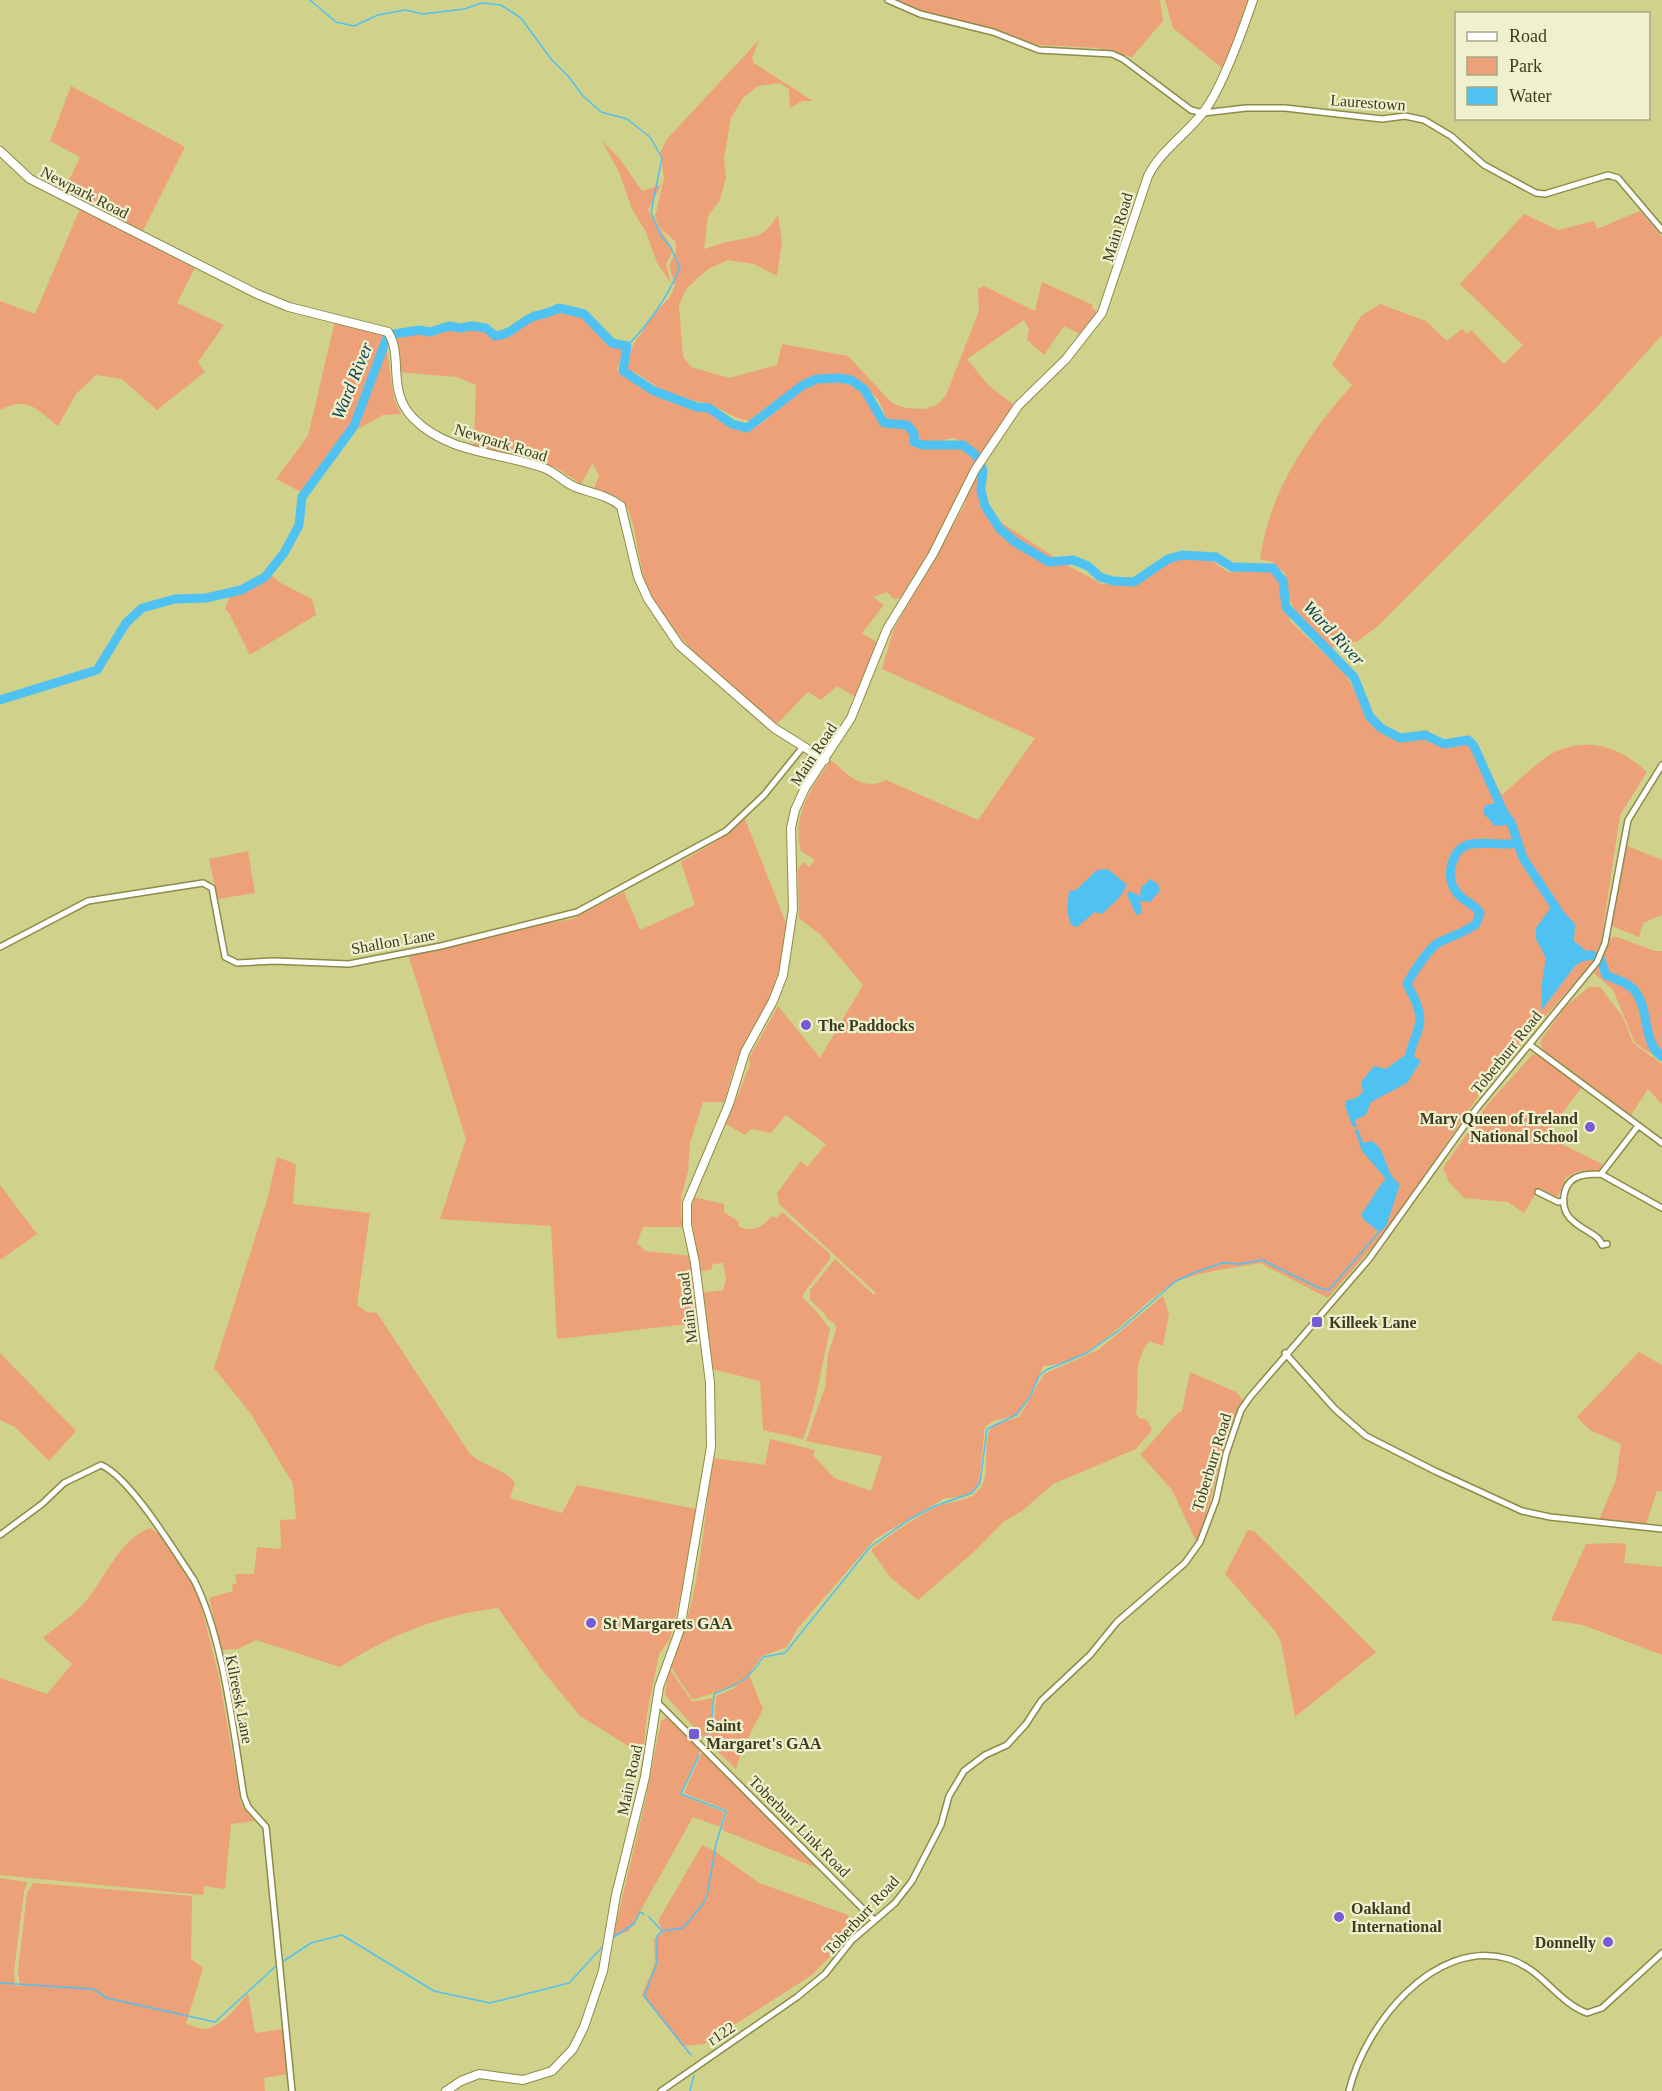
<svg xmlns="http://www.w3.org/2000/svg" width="1662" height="2091" font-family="Georgia,serif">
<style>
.green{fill:#eca178}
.water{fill:#50c2f2}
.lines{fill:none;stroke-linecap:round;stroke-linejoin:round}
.stream{stroke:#50c2f2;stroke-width:1.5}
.river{stroke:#50c2f2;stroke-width:9}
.street-casing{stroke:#8c8c48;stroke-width:8}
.secondary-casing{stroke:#8c8c48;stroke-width:10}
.street{stroke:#fff;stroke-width:5}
.secondary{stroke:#fff;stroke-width:8}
.poi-dot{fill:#755bd5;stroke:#eff0cd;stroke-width:2}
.labels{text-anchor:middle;stroke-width:4.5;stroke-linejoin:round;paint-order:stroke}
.street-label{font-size:16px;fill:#3c3c1f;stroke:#eff0cd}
.poi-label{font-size:16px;font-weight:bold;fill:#3c3c1f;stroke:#eff0cd;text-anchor:start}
.water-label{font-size:18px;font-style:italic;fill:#104255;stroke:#eff0cd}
</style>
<rect width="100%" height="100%" fill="#d0d28b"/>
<path class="green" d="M 897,0 L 1160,0 L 1163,21 L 1132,57 L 1098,48 L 1037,45 L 990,28 L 924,12 Z
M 1165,0 L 1250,0 L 1222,68 L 1173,28 Z
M 759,40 L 752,58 L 754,63 L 813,101 L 802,101 L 790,108 L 789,89 L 779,83 L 758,86 L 743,98 L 731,118 L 724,158 L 726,178 L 720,200 L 708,216 L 704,249 C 713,247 722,242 732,241 C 756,236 765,238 778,214 L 782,242 L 777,276 L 754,264 L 728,260 L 708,269 L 686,289 L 679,305 L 683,357 L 691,367 L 729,378 L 777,365 L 782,344 L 848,356 L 892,403 L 905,408 L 925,409 L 938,404 L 946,395 L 979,311 L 978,289 L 984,286 L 1035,311 L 1042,282 L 1093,305 L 1092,308 L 1098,313 L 1082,335 L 1064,326 L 1044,355 L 1027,340 L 1029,329 L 1024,320 L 967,359 L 989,386 L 1013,404 L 982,455 L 954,438 C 943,439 929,447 919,439 L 918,433 L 906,422 L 887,419 L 878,399 L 853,376 C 810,369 785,397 754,421 C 737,421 726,411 711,405 C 695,399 677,399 662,390 C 649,382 641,374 626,369 L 633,345 L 654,314 L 670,297 L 675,286 L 669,265 L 676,252 L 676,242 L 659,227 L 655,217 L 664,178 L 660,153 L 667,139 Z
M 71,86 L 185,147 L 143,231 L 64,191 L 80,157 L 50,141 Z
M 602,141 L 619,158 L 642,191 L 661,185 L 648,210 C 654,222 670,241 673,251 L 666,264 L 671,283 L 657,263 L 646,232 L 632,209 L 619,172 Z
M 80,209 L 196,266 L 177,303 L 224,325 L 198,362 L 205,372 L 157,410 L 122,379 L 96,375 L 76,394 L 58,426 C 36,409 28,396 0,410 L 0,301 L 35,314 Z
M 1640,211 L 1662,237 L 1662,335 L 1594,410 L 1378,626 L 1358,641 L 1331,648 L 1296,613 L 1287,593 L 1285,573 L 1272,562 L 1260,559 C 1269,493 1308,434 1352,385 L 1332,365 L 1361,316 L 1380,304 L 1426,321 L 1447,341 L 1462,329 L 1467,334 L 1471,330 L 1504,364 L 1523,345 L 1460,284 L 1524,214 L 1558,230 L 1594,221 L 1597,229 Z
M 565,307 C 600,313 600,336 626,346 L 617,369 L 622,374 L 638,378 L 664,396 L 687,406 L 709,407 L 741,427 L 753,428 L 762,423 L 808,385 L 826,380 L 846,380 L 863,390 L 880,418 L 890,425 L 905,427 L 916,442 L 946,445 L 953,442 C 962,444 974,451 978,460 L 965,479 L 923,565 L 901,598 L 894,599 L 887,592 L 873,597 L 884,605 L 862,633 L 877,642 L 857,698 L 837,686 L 821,700 L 808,692 L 777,724 C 730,684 676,646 648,589 C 638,568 636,514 623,501 C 615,494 604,492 594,488 L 599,476 L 593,463 L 581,484 L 555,467 L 474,446 L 476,385 L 457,377 L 398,372 L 397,335 L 429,333 L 449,327 L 460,329 L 476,324 L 482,325 L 496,336 C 515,332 520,324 536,315 C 544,311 556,312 565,307 Z
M 335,321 L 386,335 L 353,421 L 301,492 L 276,479 L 308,436 Z
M 386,343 L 394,399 L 401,414 L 383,415 L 358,429 Z
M 982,466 L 985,469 C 980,487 980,500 991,516 L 1065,564 L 1102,584 L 1134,581 L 1177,556 L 1208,558 L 1228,572 L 1280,568 L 1290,621 L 1345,673 L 1372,722 L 1398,735 L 1427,730 L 1446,745 L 1466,741 L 1502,795 C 1514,785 1543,756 1557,751 C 1591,737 1621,748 1647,772 L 1620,815 L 1600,949 L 1592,963 L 1488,1082 L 1388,1229 L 1328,1298 L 1260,1263 C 1240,1267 1190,1273 1174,1283 C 1130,1310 1098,1362 1043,1366 L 1035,1387 L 1018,1415 L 993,1421 L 985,1427 L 979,1483 L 971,1493 L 964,1497 L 945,1498 L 875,1539 L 797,1629 L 787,1647 L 762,1656 L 749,1675 L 763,1709 L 742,1750 L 736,1769 L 707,1741 L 714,1724 L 716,1696 L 735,1688 L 735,1686 L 695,1699 L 691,1698 L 670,1665 C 700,1604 703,1525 713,1458 L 765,1465 L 770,1439 L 815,1450 L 813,1455 L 834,1478 L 871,1491 L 882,1456 L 806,1441 L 825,1388 L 828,1354 L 836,1330 L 835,1324 L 827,1319 L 825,1314 L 810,1300 L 810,1290 L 835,1259 L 874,1295 L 876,1293 L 779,1204 L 777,1193 L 801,1161 L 807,1167 L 826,1144 L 786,1115 L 771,1133 L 751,1129 L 745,1135 L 726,1124 L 750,1065 L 749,1058 L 778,1006 L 820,1058 L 863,985 L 821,935 L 799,918 L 798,869 L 804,862 L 809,867 L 815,860 L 801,851 C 791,816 812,787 831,760 C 848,775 863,792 886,780 L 978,820 L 1035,738 L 882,669 L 893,631 L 966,502 L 963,500 Z
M 271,575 L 279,582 L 312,599 L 316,615 L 250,655 L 228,611 L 225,611 L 229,597 L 244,592 Z
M 745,819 L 788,928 L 774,993 L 745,1042 L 734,1068 L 724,1102 L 703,1102 L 690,1143 L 688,1172 L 681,1197 L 681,1217 L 684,1227 L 643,1227 L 637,1243 L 645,1251 L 691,1256 L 697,1323 L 557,1339 L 551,1226 L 440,1219 L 466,1139 L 408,954 L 514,929 L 572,919 L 624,892 L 640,930 L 695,905 L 681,862 L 721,838 Z
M 1625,845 L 1662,860 L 1662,915 L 1643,923 L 1639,937 L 1612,926 Z
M 248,851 L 255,893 L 218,899 L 209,859 Z
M 1617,937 L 1655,951 L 1662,951 L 1662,1061 L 1635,1043 L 1613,990 L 1594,973 L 1601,960 L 1609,938 Z
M 1589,987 L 1600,987 L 1623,1017 L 1633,1043 L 1662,1064 L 1662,1104 L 1648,1089 L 1631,1115 L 1543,1050 L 1540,1043 L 1543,1037 L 1566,1006 Z
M 1533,1054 L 1540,1056 L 1582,1087 L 1545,1136 L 1602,1164 L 1600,1170 L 1578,1171 L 1564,1179 L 1566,1182 L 1557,1197 L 1539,1188 L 1524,1213 L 1508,1202 L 1464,1198 L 1449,1182 L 1443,1168 L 1488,1104 Z
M 277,1157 L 296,1164 L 293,1204 L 370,1213 L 357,1305 L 367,1312 L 377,1313 L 470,1454 C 483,1466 499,1466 515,1482 L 510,1498 L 562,1513 L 577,1485 L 696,1509 L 682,1590 L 670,1639 L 659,1654 L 647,1714 L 643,1755 L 580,1716 L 542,1670 L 498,1608 C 439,1615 390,1635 340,1667 L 256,1640 L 238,1649 L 222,1650 L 209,1598 L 233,1591 L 232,1585 L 237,1583 L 235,1574 L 254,1574 L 257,1547 L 281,1549 L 280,1520 L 296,1519 L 293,1484 L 251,1414 L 214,1368 L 268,1197 Z
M 0,1185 L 37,1234 L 0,1260 Z
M 694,1197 L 724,1204 L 724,1212 L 739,1222 L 738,1226 C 753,1233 761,1228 772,1216 L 777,1218 L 782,1212 L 830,1254 L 830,1259 L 803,1294 L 803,1298 L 818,1313 L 830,1329 C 821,1367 817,1403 803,1439 L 763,1430 L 760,1381 L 712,1369 L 702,1293 L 723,1290 L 726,1280 L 723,1263 L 713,1264 L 711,1270 L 700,1271 L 691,1214 Z
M 1163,1296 L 1169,1314 L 1163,1346 L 1149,1341 C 1131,1366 1140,1385 1136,1413 L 1139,1418 L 1147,1420 L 1152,1430 L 1136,1449 L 1053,1484 L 1022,1511 L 1003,1522 L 976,1550 L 918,1600 L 891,1578 L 871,1550 C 891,1534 913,1519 936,1507 C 953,1499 969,1504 981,1487 C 992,1469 980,1442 993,1425 L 1019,1417 L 1044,1374 L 1098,1350 Z
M 1639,1352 L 1662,1365 L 1662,1491 L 1657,1491 L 1646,1524 L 1599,1520 L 1616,1480 L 1621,1444 L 1590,1430 L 1577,1417 Z
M 0,1353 L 76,1431 L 49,1461 L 15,1427 L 0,1420 Z
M 1190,1372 L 1236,1392 L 1243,1400 C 1219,1444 1215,1496 1197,1543 L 1172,1490 L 1140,1454 C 1153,1444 1173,1414 1182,1411 Z
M 150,1528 L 162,1536 L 198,1593 L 219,1677 L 241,1804 L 255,1821 L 231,1824 L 225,1889 L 204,1886 L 203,1895 L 0,1875 L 0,1678 L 47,1694 L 72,1664 L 43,1638 C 57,1626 74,1615 86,1601 C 105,1578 120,1539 150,1528 Z
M 1248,1530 L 1254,1531 L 1376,1652 L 1295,1717 L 1281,1642 L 1275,1631 L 1225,1574 Z
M 1615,1543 L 1626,1544 L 1624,1563 L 1662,1567 L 1662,1655 L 1583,1625 L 1551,1620 L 1586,1544 Z
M 669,1668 L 692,1702 L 713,1698 L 710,1727 L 705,1739 L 665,1695 Z
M 667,1717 L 701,1749 L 680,1794 L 724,1812 L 720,1827 L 693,1817 L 629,1931 L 613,1937 L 646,1798 L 661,1721 Z
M 703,1750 L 718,1768 L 817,1868 L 722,1830 L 727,1810 L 684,1793 Z
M 702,1845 L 713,1850 L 759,1883 L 848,1915 L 859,1926 L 812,1975 L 704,2044 L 682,2046 L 642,1995 L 655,1963 L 654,1939 L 663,1932 L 658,1921 Z
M 0,1878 L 27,1882 L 24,1892 L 14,1971 L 15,1986 L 20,1986 L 18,1971 L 27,1893 L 33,1883 L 192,1896 L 191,1959 L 203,1968 L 186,2024 C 191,2025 199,2029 204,2029 C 222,2027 238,2006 248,1993 L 255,2033 L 284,2029 L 288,2074 L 264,2078 L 265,2091 L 0,2091 Z"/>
<path class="water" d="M 1496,800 L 1501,800 L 1515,821 L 1517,830 L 1511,831 L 1507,825 L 1495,826 L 1483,813 L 1485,805 L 1494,804 Z
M 1108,869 L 1127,885 L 1119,898 L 1102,914 L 1095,912 L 1077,927 L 1071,925 L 1067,911 L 1069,891 L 1076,890 L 1097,870 Z
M 1150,879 L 1158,884 L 1160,891 L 1150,902 L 1140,901 L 1142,913 L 1136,915 L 1127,894 L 1129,891 L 1140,896 L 1141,888 Z
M 1555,902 L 1575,924 L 1574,941 L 1592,955 L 1575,966 L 1542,1010 L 1541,989 L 1546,958 L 1536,939 L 1536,928 Z
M 1410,1054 L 1421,1061 L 1407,1083 L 1371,1102 L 1366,1115 L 1355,1120 L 1357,1127 L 1353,1127 L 1345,1106 L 1346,1101 L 1356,1098 L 1363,1092 L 1361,1082 L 1374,1066 L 1386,1069 L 1405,1055 Z
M 1358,1129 L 1363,1143 L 1371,1141 C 1389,1150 1383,1173 1400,1184 L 1386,1227 L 1379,1232 L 1363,1219 L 1361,1214 C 1371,1203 1375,1190 1386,1179 L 1362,1151 L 1355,1130 Z"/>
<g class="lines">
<path class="stream" d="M 310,0 L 336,22 L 354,26 L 378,15 L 405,10 L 423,14 L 464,9 L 482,3 L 501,5 L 521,18 L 551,59 L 569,77 L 582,95 L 601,112 L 627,119 L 650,137 L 662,158 L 651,212 L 661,236 L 670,246 L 680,267 C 669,295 649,324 627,346
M 706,1738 L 711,1727 L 714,1694 C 737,1685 751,1678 763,1657 L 785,1653 L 870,1547 L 910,1519 L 935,1506 L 972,1493 L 980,1483 L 987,1429 L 1016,1415 L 1030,1397 L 1039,1376 L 1046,1370 L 1087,1353 L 1118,1331 L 1176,1281 L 1196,1272 L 1222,1263 L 1240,1264 L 1262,1260 L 1319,1288 L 1329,1290 L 1379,1232
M 649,1917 L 662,1931
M 612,1938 L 634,1924 L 640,1912 L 644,1914
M 282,1962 L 311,1943 L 342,1935 L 434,1991 L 490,2003 L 569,1983 L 604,1945
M 0,1983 L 93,1989 L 107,1998 L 215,2022 L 277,1965
M 691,2055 L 644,1996 L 657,1963 L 657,1936 L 662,1931 L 683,1928 L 703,1904 L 707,1896 L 716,1844 L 726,1811 L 681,1794 L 699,1755
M 690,2091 L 694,2075"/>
<path class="river" d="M 0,700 L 97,670 L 126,623 L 142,608 L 175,599 L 206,598 L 241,590 L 265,577 L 284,553 L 299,525 L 302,497 L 354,426 L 388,335 L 419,330 L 430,332 L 449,326 L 460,328 L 472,326 L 486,328 L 495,336 C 512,335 520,321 535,316 C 544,314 550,313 559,308 L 584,314 L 612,343 L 627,346 L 623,371 L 654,391 L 697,407 L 709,408 L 732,424 L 747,428 L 803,385 L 817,379 L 839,378 L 851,380 L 864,389 L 884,423 L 907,425 L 914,433 L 914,442 L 923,445 L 963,445 L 977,456 L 983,470 L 981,490 L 985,506 L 1000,529 L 1015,542 L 1049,562 L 1073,560 L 1088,566 L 1100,577 L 1113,581 L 1134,582 L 1168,559 L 1182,555 L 1216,557 L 1232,567 L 1273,568 L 1283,581 L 1286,607 L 1354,677 L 1370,717 L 1381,728 L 1400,738 L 1425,735 L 1444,744 L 1468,740 L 1474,746 L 1503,811
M 1511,822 L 1523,858 L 1558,911
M 1581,957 L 1592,955 L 1601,960 L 1606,975 C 1615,979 1629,983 1635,991 C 1650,1010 1642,1042 1662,1057
M 1410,1054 C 1412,1043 1417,1036 1419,1026 C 1423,1012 1413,996 1407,984 C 1412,974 1429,948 1438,943 C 1451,936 1464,933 1476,924 L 1480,913 C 1474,904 1465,902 1458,894 C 1452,887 1449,877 1451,868 C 1458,829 1493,849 1517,843"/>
<g class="street-casing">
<path id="street" d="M 888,0 L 920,14 L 993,32 L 1039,50 L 1112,54 L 1123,59 L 1191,110 L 1203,113 L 1246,108 L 1285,108 L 1382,119 L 1405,116 L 1424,120 L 1451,136 L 1484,165 L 1536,193 L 1545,194 L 1608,175 L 1618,178 L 1662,230
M 0,947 L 88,901 L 203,883 L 212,888 L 225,957 L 237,963 L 274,961 L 349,964 L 441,946 L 577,912 L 726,831 L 764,795 L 802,748
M 1530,1045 L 1662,1143
M 1638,1126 L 1601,1174 L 1662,1208
M 1601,1174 C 1587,1174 1570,1174 1565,1191 C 1555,1227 1599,1229 1602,1245 L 1607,1244
M 1538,1192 L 1558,1202 L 1564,1201
M 1285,1353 L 1335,1409 L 1366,1436 L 1435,1471 L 1522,1511 L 1550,1517 L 1662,1529
M 0,1535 L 42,1504 L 64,1483 L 101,1465 C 130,1477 175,1552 194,1580 C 224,1639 233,1731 244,1797 L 248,1807 L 266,1827 L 292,2091
M 656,1701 L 874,1920
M 661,2091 L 797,1997 L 825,1974 L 852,1940 L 895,1903 L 912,1881 L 941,1825 L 949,1796 L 964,1771 L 985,1755 L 1007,1745 L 1026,1724 L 1041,1701 L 1090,1655 L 1117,1622 L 1185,1563 L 1200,1542 L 1216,1500 L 1226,1454 L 1241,1410 L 1250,1397 L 1369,1259 L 1477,1108 L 1597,962 L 1605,943 L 1628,820 L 1662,765
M 1349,2091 C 1364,2027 1433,1937 1509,1959 C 1542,1969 1557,2002 1587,2013 L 1602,2008 L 1662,1953"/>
</g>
<g class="secondary-casing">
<path id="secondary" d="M 0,151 L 30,179 L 257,294 L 289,307 L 388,332 C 404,357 386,390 413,418 C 448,454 500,452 544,468 C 555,472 563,482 575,487 C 591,493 607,495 621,506 L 638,577 L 648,599 L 679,645 L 774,728 L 825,760
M 446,2091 L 461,2081 L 479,2074 L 523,2080 L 552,2071 L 573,2049 L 584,2027 L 603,1971 L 616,1895 L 645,1777 L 659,1687 L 680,1629 L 711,1447 L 710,1383 L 695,1263 L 687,1225 L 687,1203 L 729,1104 L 745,1052 L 773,1001 L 783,975 L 793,909 L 791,828 L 795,810 L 805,788 L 851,718 L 887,629 L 933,554 L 975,470 L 1018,406 L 1066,359 L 1102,313 L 1148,176 C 1161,150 1188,133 1205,110 C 1222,87 1243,29 1253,0"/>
</g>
<use href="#street" class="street"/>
<use href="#secondary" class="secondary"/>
</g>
<g class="poi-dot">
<circle cx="806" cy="1025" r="6"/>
<circle cx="1590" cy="1127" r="6"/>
<rect x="1311" y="1316" width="12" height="12" rx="3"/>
<circle cx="591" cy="1623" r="6"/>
<rect x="688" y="1728" width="12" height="12" rx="3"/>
<circle cx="1339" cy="1917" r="6"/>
<circle cx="1608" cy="1942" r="6"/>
</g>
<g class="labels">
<g class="street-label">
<text transform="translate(1368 102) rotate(4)" y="6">Laurestown</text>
<text transform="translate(85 192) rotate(27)" y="6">Newpark Road</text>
<text transform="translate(1117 227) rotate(-73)" y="6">Main Road</text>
<text transform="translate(501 442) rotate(17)" y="6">Newpark Road</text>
<text transform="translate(813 754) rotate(-57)" y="6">Main Road</text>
<text transform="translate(393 941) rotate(-10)" y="6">Shallon Lane</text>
<text transform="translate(1506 1052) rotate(-51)" y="6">Toberburr Road</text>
<text transform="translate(687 1308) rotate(-97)" y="6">Main Road</text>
<text transform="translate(1211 1462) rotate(-73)" y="6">Toberburr Road</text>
<text transform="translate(240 1699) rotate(79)" y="6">Kilreesk Lane</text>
<text transform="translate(629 1780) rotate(-78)" y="6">Main Road</text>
<text transform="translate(800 1826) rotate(45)" y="6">Toberburr Link Road</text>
<text transform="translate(861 1915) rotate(-47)" y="6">Toberburr Road</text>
<text transform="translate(721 2033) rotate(-33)" y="6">r122</text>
</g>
<g class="poi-label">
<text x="818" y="1031">The Paddocks</text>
<text x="1578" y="1124" text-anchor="end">Mary Queen of Ireland<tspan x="1578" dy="18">National School</tspan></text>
<text x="1329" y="1328">Killeek Lane</text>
<text x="603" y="1629">St Margarets GAA</text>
<text x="706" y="1731">Saint<tspan x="706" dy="18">Margaret's GAA</tspan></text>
<text x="1351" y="1914">Oakland<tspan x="1351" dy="18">International</tspan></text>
<text x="1596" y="1948" text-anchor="end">Donnelly</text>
</g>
<g class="water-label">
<text transform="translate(352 381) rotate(-68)" y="6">Ward River</text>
<text transform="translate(1334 633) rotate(47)" y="6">Ward River</text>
</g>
</g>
<rect x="1455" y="12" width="195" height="108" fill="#eff0cd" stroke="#a7a887" stroke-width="1.5"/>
<rect x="1467" y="32" width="30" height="9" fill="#ffffff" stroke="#a7a887" stroke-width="1.5"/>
<text x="1509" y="42" font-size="18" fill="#3c3c1f">Road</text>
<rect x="1467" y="57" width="30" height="18" fill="#eca178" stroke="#a7a887" stroke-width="1.5"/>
<text x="1509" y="72" font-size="18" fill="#3c3c1f">Park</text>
<rect x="1467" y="87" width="30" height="18" fill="#50c2f2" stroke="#a7a887" stroke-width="1.5"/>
<text x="1509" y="102" font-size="18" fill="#3c3c1f">Water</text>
</svg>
